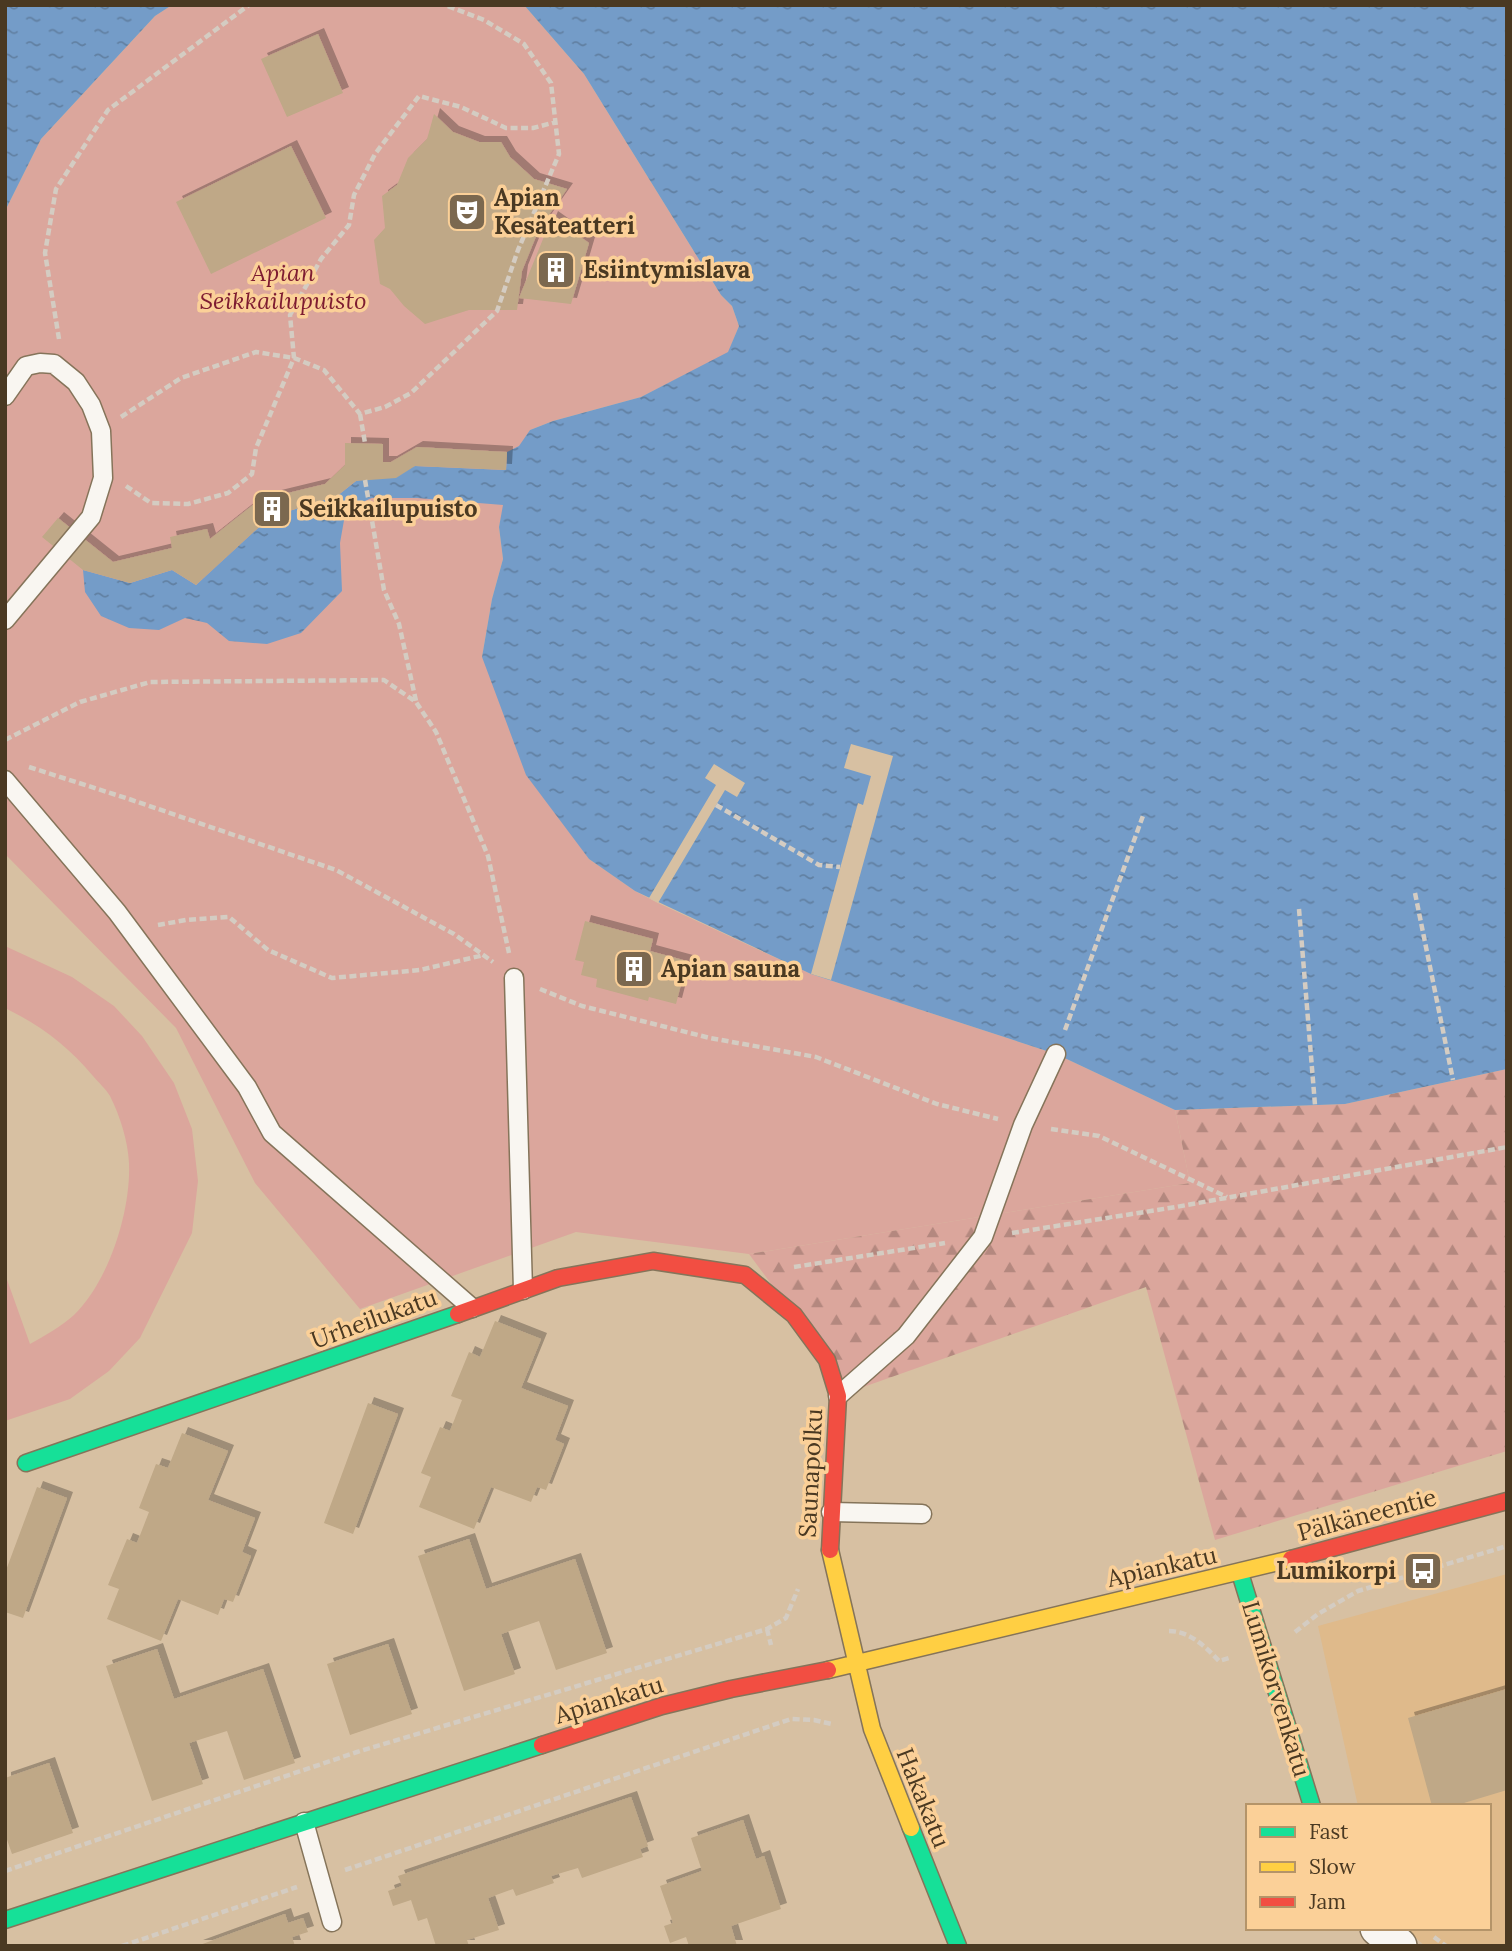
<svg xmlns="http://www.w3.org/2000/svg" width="1512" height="1951" font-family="Lora,serif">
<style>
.built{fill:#dfba8b}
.green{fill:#dba69c}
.forest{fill:url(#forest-firs)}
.water{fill:url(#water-ripples)}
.pier{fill:#d7c0a2}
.building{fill:#bfa887;filter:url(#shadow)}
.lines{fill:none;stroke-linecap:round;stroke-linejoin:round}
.lane-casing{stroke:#85745a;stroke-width:21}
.street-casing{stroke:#85745a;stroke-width:38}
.fast-casing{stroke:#85745a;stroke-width:19}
.slow-casing{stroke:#85745a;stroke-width:19}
.jam-casing{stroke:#85745a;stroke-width:19}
.path{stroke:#d4ccc2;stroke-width:4.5;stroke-dasharray:7 3.5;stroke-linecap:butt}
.lane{stroke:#f9f6f1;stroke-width:18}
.street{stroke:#f9f6f1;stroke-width:35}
.fast{stroke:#16e098;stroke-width:16}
.slow{stroke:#ffcf43;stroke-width:16}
.jam{stroke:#f24e42;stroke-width:16}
.labels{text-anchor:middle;stroke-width:7;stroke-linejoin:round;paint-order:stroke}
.poi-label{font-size:24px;font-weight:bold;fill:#4a3922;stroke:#fbd098;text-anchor:start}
.park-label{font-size:24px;font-style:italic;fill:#7e1c31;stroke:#fbd098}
.street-label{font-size:24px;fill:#4a3922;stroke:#fbd098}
</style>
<defs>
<pattern id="forest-firs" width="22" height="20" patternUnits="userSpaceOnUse" patternTransform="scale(1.75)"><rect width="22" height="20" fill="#dba69c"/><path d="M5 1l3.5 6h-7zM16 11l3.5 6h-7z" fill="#b4887f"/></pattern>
<pattern id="water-ripples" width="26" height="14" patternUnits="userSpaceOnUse" patternTransform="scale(1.75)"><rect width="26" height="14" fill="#749cc8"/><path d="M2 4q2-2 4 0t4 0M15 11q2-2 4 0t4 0" fill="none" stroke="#6180a2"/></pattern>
<filter id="shadow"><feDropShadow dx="6" dy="-6" stdDeviation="0" flood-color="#0004"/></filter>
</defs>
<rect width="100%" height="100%" fill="#d7c0a2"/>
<path class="built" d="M 1507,1574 L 1507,1946 L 1425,1946 L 1405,1928 L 1489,1928 L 1489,1806 L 1358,1806 L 1318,1626 Z"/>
<path class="green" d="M 172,5 L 524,5 L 584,74 L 721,295 L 732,306 L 739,326 L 728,353 L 641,397 L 553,421 L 530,430 L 504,505 L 499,527 L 503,559 L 492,599 L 482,657 L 589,859 L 635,891 L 658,903 L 811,974 L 1056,1054 L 1175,1110 L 1190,1183 L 749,1254 L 576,1232 L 360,1309 L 255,1183 L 176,1028 L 5,854 L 5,211 L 41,139 L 155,16 Z
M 5,946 L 72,977 L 114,1006 L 142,1036 L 174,1083 L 192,1129 L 198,1181 L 192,1233 L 140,1338 L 109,1371 L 70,1399 L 5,1421 L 5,1274 L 30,1344 C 44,1336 62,1326 74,1315 C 109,1281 131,1211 129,1163 C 128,1141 120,1116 110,1096 C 106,1089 98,1082 93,1076 C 68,1046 40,1025 5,1008 Z"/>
<path class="forest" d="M 1507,1069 L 1507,1451 L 1215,1540 L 1146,1287 L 838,1396 L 794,1315 L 749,1254 L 1190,1183 L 1175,1110 L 1345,1104 Z"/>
<path class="water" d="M 5,5 L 172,5 L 155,16 L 41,139 L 5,211 Z
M 524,5 L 1507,5 L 1507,1069 L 1345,1104 L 1175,1110 L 1056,1054 L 811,974 L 635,891 L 589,859 L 526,775 L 482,657 L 492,599 L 503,559 L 499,527 L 503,505 L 417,498 L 372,498 L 346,509 L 340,543 L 342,591 L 301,633 L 267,644 L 229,641 L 207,623 L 185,618 L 159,630 L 129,628 L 101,616 L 85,592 L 83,570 L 130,583 L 172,570 L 196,585 L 270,517 L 337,496 L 356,481 L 415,466 L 506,470 L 507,452 L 519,446 L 530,430 L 553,421 L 641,397 L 728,352 L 739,326 L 732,306 L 721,295 L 584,74 Z"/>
<path class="pier" d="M 851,744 L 893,756 L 831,980 L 811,974 L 858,803 L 863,805 L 871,776 L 844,768 Z
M 714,764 L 745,783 L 737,797 L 725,790 L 658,903 L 649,898 L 716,785 L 705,778 Z"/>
<path class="building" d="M 318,34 L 343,93 L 287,117 L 261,59 Z
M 434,114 L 453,132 L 479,142 L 501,142 L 510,157 L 534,179 L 567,189 L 539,229 L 522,271 L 517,310 L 469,310 L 425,324 L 404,306 L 390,289 L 380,284 L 374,240 L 385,228 L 382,196 L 397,185 L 408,158 L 427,139 Z
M 291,146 L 326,218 L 211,274 L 176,202 Z
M 552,217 L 589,243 L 571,304 L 519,298 Z
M 345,443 L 383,444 L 383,462 L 391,462 L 417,447 L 507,452 L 506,470 L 415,466 L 396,478 L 356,481 L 337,496 L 270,517 L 196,585 L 172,570 L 130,583 L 83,570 L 42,537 L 58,518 L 113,562 L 172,548 L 170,537 L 207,529 L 210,539 L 259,500 L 325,484 L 345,465 Z
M 585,921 L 653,939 L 650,951 L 687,961 L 676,1004 L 649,997 L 648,1001 L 596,987 L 597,979 L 581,975 L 584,962 L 575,960 Z
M 495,1321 L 541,1339 L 521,1388 L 568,1406 L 555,1440 L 564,1444 L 546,1490 L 537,1487 L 531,1502 L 491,1487 L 474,1529 L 419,1507 L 431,1477 L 421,1473 L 440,1427 L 450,1431 L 462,1400 L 451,1396 L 469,1352 L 480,1357 Z
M 368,1403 L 398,1414 L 353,1534 L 324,1523 Z
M 182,1433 L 228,1451 L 208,1500 L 255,1518 L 242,1552 L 251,1556 L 233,1602 L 224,1599 L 218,1615 L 178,1599 L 161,1641 L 107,1619 L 119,1589 L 108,1585 L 127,1539 L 137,1543 L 149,1512 L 139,1508 L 156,1464 L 168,1468 Z
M 37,1487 L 67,1498 L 23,1618 L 5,1612 L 5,1573 Z
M 469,1539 L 486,1589 L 575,1559 L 607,1653 L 556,1670 L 539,1621 L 501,1634 L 515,1674 L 464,1691 L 418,1556 Z
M 388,1644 L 412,1714 L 350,1735 L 327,1664 Z
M 157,1649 L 174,1699 L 263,1669 L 295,1763 L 244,1780 L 227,1731 L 189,1743 L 203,1784 L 152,1801 L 106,1666 Z
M 1507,1689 L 1507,1790 L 1454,1806 L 1432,1806 L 1408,1718 Z
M 49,1763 L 73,1833 L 12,1854 L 5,1834 L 5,1778 Z
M 631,1797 L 648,1846 L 640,1849 L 643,1857 L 582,1878 L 578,1868 L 551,1876 L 554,1883 L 516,1896 L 513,1889 L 488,1898 L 499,1930 L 467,1940 L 469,1946 L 436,1946 L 427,1918 L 418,1921 L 411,1900 L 393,1906 L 388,1891 L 402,1886 L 398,1876 Z
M 743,1820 L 756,1859 L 764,1856 L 781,1909 L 731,1926 L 737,1946 L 689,1946 L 686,1937 L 670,1943 L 664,1926 L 673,1923 L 660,1886 L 702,1871 L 691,1838 Z
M 285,1914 L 288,1923 L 303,1918 L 308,1932 L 292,1937 L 295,1946 L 197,1946 Z"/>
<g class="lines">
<g class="lane-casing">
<path id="lane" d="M 5,396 L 26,366 L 40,363 L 54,364 L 76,382 L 91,405 L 101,431 L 103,478 L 91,517 L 5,620
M 5,780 L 117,912 L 247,1087 L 272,1133 L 472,1308
M 514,978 L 523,1290
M 838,1396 L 906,1336 L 983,1237 L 1023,1125 L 1056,1054
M 831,1512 L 922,1514
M 304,1822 L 332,1922"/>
</g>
<g class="street-casing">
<path id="street" d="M 1378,1928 L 1399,1946"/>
</g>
<g class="fast-casing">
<path id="fast" d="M 26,1463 L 458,1314
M 1240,1573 L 1312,1806
M 911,1828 L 958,1946
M 5,1920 L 542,1745"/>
</g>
<g class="slow-casing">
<path id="slow" d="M 830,1550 L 872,1729 L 911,1828
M 828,1670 L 1291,1559"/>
</g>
<g class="jam-casing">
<path id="jam" d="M 458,1314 L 558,1278 L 653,1261 L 745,1275 L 794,1315 L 827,1360 L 838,1396 L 830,1550
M 1291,1559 L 1507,1501
M 542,1745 L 662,1706 L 731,1689 L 828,1670"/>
</g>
<path class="path" d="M 59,339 L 45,253 L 56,189 L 108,110 L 249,5
M 360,414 L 365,443
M 121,417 L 181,378 L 256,352 L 294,358 L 324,370 L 360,414 L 385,407 L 411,393 L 497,311 L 518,250 L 559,154 L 551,83 L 524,44 L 484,20 L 445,5
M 365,480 L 384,590 L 399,624 L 416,701
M 126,486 L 151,503 L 188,504 L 228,493 L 252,474 L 256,448 L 294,358 L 290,315 L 321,259 L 349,225 L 354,195 L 375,154 L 419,96 L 461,107 L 506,128 L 533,128 L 556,122
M 5,740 L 80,702 L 150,682 L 384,680 L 416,702 L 436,732 L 488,856 L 509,953
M 29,767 L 129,799 L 336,870 L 454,934 L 493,962
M 716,805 L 819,865 L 840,867
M 1415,893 L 1453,1080
M 1299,909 L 1315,1105
M 158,925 L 186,920 L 229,917 L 268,950 L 332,978 L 420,970 L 484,955
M 540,989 L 582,1006 L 710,1038 L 816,1057 L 937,1104 L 998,1119
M 1065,1030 L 1144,813
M 1051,1129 L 1099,1136 L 1227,1197
M 1012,1233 L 1176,1207 L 1507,1147
M 794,1267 L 945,1243
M 767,1629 L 771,1645
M 1169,1631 C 1189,1631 1205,1646 1219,1661 L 1229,1658
M 1295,1632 L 1318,1614 L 1358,1591 L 1507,1546
M 345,1870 L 791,1719 L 814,1720 L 832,1724
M 5,1871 L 357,1752 L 767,1629 L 786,1618 L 798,1589
M 1434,1937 L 1446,1946
M 122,1946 L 297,1887"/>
<use href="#lane" class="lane"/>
<use href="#street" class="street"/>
<use href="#fast" class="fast"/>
<use href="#slow" class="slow"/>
<use href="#jam" class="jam"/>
</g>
<defs>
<g id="theatre-square" transform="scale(2.0125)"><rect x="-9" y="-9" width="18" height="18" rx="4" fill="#7b684f" stroke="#fbd098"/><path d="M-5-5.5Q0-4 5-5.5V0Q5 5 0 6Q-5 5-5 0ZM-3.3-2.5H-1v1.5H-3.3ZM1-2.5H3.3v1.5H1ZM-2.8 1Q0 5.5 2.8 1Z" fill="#fff"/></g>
<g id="building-square" transform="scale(2.0125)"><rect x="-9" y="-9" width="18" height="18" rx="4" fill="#7b684f" stroke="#fbd098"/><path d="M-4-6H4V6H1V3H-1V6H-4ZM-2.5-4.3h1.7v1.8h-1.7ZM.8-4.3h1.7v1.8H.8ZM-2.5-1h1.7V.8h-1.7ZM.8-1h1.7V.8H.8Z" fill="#fff"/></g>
<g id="bus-square" transform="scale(2.0125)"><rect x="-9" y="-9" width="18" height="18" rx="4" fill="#7b684f" stroke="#fbd098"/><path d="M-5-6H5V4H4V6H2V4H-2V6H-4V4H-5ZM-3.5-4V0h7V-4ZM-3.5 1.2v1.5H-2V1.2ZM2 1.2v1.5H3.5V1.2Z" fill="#fff"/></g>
</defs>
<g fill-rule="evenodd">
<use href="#theatre-square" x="467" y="212"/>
<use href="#building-square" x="556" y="270"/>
<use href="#building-square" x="272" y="509"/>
<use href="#building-square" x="634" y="969"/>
<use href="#bus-square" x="1423" y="1571"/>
</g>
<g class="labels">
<g class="poi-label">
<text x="494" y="206">Apian<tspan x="494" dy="28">Kesäteatteri</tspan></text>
<text x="583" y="278">Esiintymislava</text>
<text x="299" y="517">Seikkailupuisto</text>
<text x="661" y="977">Apian sauna</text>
<text x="1396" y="1579" text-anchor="end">Lumikorpi</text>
</g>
<g class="park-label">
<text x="283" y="281">Apian<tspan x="283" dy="28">Seikkailupuisto</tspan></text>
</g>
<g class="street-label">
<text transform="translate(374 1319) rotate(-20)" y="8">Urheilukatu</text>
<text transform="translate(811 1473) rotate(-87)" y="8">Saunapolku</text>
<text transform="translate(1367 1515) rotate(-15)" y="8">Pälkäneentie</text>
<text transform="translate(1162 1567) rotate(-13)" y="8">Apiankatu</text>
<text transform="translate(1276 1689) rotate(73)" y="8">Lumikorvenkatu</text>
<text transform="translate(609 1700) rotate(-17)" y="8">Apiankatu</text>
<text transform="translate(923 1798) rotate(68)" y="8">Hakakatu</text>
</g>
</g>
<rect width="1512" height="1951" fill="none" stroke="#4a3922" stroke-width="14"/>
<rect x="1246" y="1804" width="245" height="126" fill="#fbd098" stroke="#b49469" stroke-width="2"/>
<rect x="1260" y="1827" width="35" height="10" fill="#16e098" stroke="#b49469" stroke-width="2"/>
<text x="1309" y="1839" font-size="21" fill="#4a3922">Fast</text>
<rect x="1260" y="1862" width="35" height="10" fill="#ffcf43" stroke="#b49469" stroke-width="2"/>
<text x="1309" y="1874" font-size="21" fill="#4a3922">Slow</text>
<rect x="1260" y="1897" width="35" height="10" fill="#f24e42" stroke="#b49469" stroke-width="2"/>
<text x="1309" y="1909" font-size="21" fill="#4a3922">Jam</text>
</svg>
